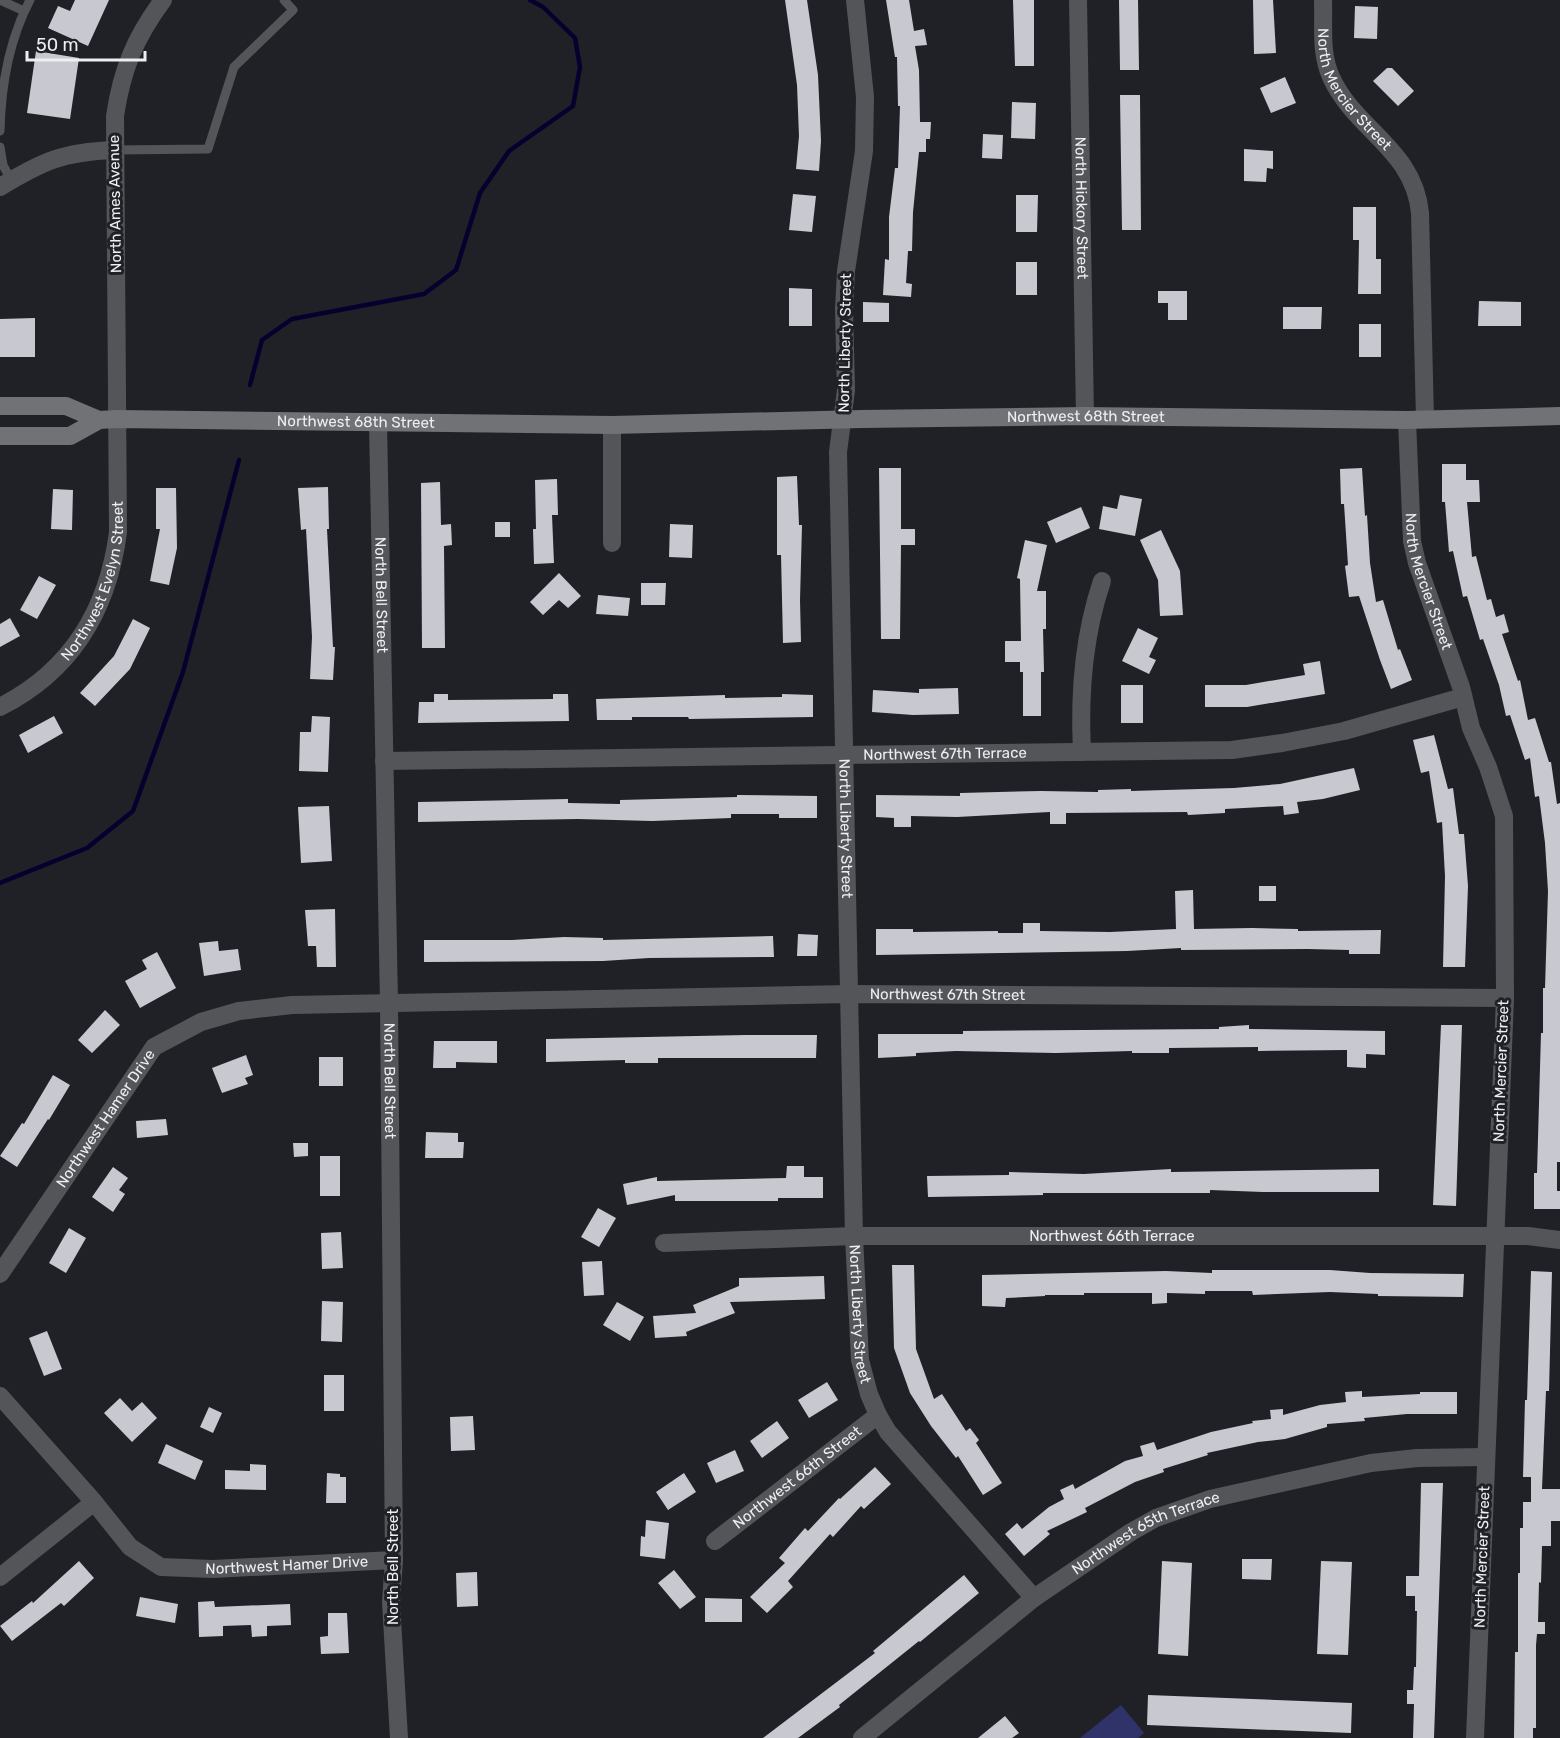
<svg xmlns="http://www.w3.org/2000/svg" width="1560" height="1738" font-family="Rubik,sans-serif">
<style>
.green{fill:#303369}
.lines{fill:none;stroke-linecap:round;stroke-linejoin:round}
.stream{stroke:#07002e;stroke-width:4.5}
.building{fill:#c8c9d0}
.lane{stroke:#545558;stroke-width:9}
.street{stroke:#545558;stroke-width:18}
.secondary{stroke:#717276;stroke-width:18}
.labels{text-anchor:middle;stroke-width:6;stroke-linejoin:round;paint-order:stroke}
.street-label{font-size:15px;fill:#eeeef2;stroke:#202126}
</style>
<rect width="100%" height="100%" fill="#202126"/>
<path class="green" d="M 1121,1705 L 1144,1733 L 1138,1738 L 1080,1738 Z"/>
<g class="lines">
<path class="stream" d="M 250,385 L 262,340 L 292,319 L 424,294 L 456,270 L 480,193 L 509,151 L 573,106 L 580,67 L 575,38 L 543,7 L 530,0
M 0,883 L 87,848 L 133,811 L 183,672 L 239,460"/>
</g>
<path class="building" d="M 75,0 L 109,0 L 88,46 L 48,28 L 58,6 L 70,11 Z
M 785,0 L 807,0 L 818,75 L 821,141 L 819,171 L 796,169 L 799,136 L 797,85 Z
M 886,0 L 909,0 L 914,31 L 924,29 L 927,45 L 915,46 L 919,70 L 920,122 L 931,122 L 930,139 L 926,139 L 926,152 L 919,152 L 913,212 L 912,251 L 908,251 L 906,283 L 912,284 L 911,297 L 883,295 L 885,259 L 889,260 L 889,217 L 895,168 L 898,168 L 900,106 L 898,106 L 897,57 L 895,57 Z
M 1013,0 L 1034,0 L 1034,66 L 1015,66 Z
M 1119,0 L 1138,0 L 1139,70 L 1120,70 Z
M 1253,0 L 1273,0 L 1276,53 L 1254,54 Z
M 1355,6 L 1378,7 L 1377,39 L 1354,38 Z
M 36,51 L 79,58 L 70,119 L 27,113 Z
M 1387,68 L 1392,68 L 1414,91 L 1398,106 L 1373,81 Z
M 1285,77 L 1296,103 L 1271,113 L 1260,88 Z
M 1120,95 L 1140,95 L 1141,230 L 1122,230 Z
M 1012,102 L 1036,103 L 1035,139 L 1011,138 Z
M 983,134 L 1003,135 L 1002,159 L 982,158 Z
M 1244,149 L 1273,151 L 1273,169 L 1267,168 L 1266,182 L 1244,181 Z
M 793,194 L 816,196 L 812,232 L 789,230 Z
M 1016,195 L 1038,195 L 1037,232 L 1016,232 Z
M 1353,207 L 1376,207 L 1376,259 L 1381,259 L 1381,294 L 1358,294 L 1359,240 L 1353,240 Z
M 1016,262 L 1037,262 L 1037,295 L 1016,295 Z
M 789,288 L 812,289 L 812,326 L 789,326 Z
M 1158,291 L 1187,291 L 1187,320 L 1168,320 L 1168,303 L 1158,303 Z
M 1479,301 L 1521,302 L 1521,326 L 1478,326 Z
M 863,302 L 889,303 L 889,322 L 863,322 Z
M 1283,307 L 1322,307 L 1321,329 L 1283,329 Z
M 35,318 L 35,357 L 0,357 L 0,319 Z
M 1359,324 L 1381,324 L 1381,357 L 1359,357 Z
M 1442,464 L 1466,464 L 1466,480 L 1479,480 L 1480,502 L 1467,502 L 1472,557 L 1476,556 L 1487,600 L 1491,599 L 1496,617 L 1504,614 L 1509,632 L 1502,634 L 1518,681 L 1520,680 L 1528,720 L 1535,718 L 1549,762 L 1551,762 L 1557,804 L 1560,803 L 1560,1162 L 1557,1162 L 1557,1191 L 1560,1191 L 1560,1209 L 1534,1209 L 1534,1173 L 1537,1173 L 1541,1033 L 1543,1033 L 1543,988 L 1545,988 L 1548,891 L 1545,843 L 1539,796 L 1535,797 L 1530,758 L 1525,760 L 1510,715 L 1506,716 L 1499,685 L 1483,639 L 1480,640 L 1467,596 L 1463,597 L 1453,551 L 1449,552 L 1445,502 L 1442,502 Z
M 879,468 L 901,468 L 901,529 L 915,529 L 915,545 L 901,545 L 900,639 L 881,639 Z
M 1362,468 L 1365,516 L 1367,515 L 1370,563 L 1376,602 L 1383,600 L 1398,650 L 1400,649 L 1412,680 L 1391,689 L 1380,660 L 1359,596 L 1349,597 L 1345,566 L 1348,565 L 1344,504 L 1341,504 L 1340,469 Z
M 797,476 L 799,525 L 802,525 L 800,600 L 801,642 L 783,643 L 781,555 L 777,555 L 777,477 Z
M 557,479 L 558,515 L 552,515 L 554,563 L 534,564 L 533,529 L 536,529 L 535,480 Z
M 440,482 L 441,525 L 451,524 L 452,545 L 444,546 L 445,648 L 422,648 L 421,483 Z
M 328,487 L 329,529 L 327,529 L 333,647 L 335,647 L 333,680 L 310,679 L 312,637 L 306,529 L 301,530 L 298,488 Z
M 156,488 L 176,488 L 177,548 L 169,585 L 150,581 L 160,529 L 156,529 Z
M 53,489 L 73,490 L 72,530 L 51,529 Z
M 1120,495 L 1142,499 L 1135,536 L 1099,529 L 1103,506 L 1117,509 Z
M 1081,507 L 1090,528 L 1056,543 L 1047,522 Z
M 495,522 L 510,522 L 510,537 L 495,537 Z
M 670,524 L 693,525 L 692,558 L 669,557 Z
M 1161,530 L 1180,571 L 1183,615 L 1160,616 L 1158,580 L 1140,540 Z
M 1025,540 L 1047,545 L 1037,591 L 1046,591 L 1046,629 L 1043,629 L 1044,672 L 1041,672 L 1041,716 L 1023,716 L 1023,672 L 1020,672 L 1020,662 L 1005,662 L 1005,641 L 1021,641 L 1020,579 L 1017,578 Z
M 559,573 L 581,596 L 568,608 L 559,600 L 543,615 L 530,602 Z
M 39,576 L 56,585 L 37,619 L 20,610 Z
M 641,583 L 666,583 L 665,605 L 641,605 Z
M 598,595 L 630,598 L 628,616 L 596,614 Z
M 10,618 L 20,636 L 0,647 L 0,624 Z
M 133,619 L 150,628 L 130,669 L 95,706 L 80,693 L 114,656 Z
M 1138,628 L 1158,638 L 1149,657 L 1156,660 L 1149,674 L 1122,661 Z
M 1320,661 L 1325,694 L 1247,707 L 1205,707 L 1205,685 L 1246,685 L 1305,675 L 1303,664 Z
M 1121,685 L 1143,685 L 1143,723 L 1121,723 Z
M 958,688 L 959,714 L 913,715 L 872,712 L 873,690 L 919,693 L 919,689 Z
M 434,694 L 448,694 L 448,700 L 553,699 L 553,694 L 568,694 L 569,721 L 418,723 L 419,702 L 434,702 Z
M 782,694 L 813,695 L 813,717 L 689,719 L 688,717 L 632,717 L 632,720 L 597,720 L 596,699 L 725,695 L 725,698 L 782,697 Z
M 54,716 L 63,733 L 28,753 L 19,735 Z
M 312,716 L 330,717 L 328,772 L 299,771 L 300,732 L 311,732 Z
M 1434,735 L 1448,789 L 1453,788 L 1459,834 L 1464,834 L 1468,886 L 1465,967 L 1443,967 L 1445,876 L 1442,822 L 1437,823 L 1429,771 L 1421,773 L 1413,740 Z
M 1354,768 L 1360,790 L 1323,799 L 1297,802 L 1299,813 L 1284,815 L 1283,806 L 1225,809 L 1225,813 L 1188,815 L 1187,812 L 1066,813 L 1066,824 L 1050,824 L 1050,812 L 957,817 L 911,816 L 911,827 L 894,827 L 894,818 L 876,817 L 876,795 L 960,796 L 960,793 L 1041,791 L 1098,792 L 1098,790 L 1131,789 L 1131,791 L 1234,788 L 1280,784 Z
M 737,795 L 817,796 L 817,818 L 779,818 L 779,814 L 731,814 L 731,818 L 652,821 L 578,819 L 418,822 L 418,802 L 568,799 L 568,803 L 620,804 L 620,800 L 737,797 Z
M 329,806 L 332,861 L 301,863 L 298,807 Z
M 1259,886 L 1276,886 L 1276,901 L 1259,901 Z
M 1193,890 L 1194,929 L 1252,928 L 1298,929 L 1298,931 L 1381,930 L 1380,954 L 1349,954 L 1349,950 L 1308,949 L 1181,950 L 1181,948 L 1127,951 L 876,955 L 876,929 L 913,929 L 913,932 L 998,931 L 998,933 L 1023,933 L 1023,923 L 1040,923 L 1040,931 L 1110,932 L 1176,929 L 1175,891 Z
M 335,909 L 336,967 L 317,967 L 316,946 L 308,946 L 305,910 Z
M 798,934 L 818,935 L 817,956 L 797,956 Z
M 773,936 L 774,957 L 649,958 L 603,961 L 424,962 L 424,940 L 512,940 L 564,937 L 603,938 L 603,940 Z
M 218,941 L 219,951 L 238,949 L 241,970 L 204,976 L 199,943 Z
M 157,952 L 176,988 L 140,1008 L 125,981 L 147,969 L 142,960 Z
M 105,1010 L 120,1025 L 92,1053 L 78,1040 Z
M 1249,1025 L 1249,1029 L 1385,1031 L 1385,1055 L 1366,1054 L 1366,1068 L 1347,1067 L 1347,1050 L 1258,1051 L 1258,1047 L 1169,1048 L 1169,1053 L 1132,1053 L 1132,1051 L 1056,1053 L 956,1051 L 916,1053 L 916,1056 L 878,1058 L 878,1034 L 963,1034 L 963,1031 L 1219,1029 L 1219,1027 Z
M 1441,1025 L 1462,1025 L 1456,1206 L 1433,1205 Z
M 746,1035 L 817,1035 L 816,1058 L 658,1058 L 658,1063 L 625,1063 L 625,1060 L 546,1062 L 546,1039 Z
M 434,1041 L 497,1041 L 497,1063 L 456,1062 L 456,1068 L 433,1068 Z
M 246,1055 L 253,1075 L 245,1078 L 248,1084 L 222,1093 L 212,1068 Z
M 319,1057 L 343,1057 L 343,1086 L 319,1086 Z
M 53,1075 L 70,1085 L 49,1120 L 48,1119 L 17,1167 L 0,1156 L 22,1123 L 24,1124 Z
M 166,1119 L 168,1135 L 137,1138 L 136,1121 Z
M 426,1132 L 458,1133 L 458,1142 L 464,1142 L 463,1158 L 425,1158 Z
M 293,1143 L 308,1143 L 308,1156 L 294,1157 Z
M 320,1156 L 340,1156 L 340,1196 L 320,1196 Z
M 787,1166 L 804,1166 L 804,1177 L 823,1177 L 823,1198 L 778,1198 L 778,1201 L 675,1201 L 675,1195 L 627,1205 L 623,1184 L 657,1177 L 657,1181 L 786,1178 Z
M 113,1167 L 128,1178 L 119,1190 L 125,1194 L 113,1212 L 92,1197 Z
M 1171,1169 L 1171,1172 L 1379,1169 L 1379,1192 L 1263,1192 L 1210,1190 L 1210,1193 L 1043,1193 L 1043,1195 L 928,1197 L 927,1176 L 1009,1175 L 1009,1172 L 1084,1174 Z
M 598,1208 L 616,1218 L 599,1247 L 581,1237 Z
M 69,1228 L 86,1238 L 66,1273 L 49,1263 Z
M 341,1232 L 343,1268 L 322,1269 L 321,1233 Z
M 602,1261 L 604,1295 L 584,1296 L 582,1262 Z
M 892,1265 L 914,1265 L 916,1349 L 934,1399 L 942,1394 L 966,1431 L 970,1428 L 979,1440 L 976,1443 L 1002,1483 L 983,1495 L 958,1456 L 956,1458 L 931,1426 L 910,1393 L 894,1348 Z
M 1212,1270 L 1330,1270 L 1370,1273 L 1464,1274 L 1463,1297 L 1378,1296 L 1378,1294 L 1330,1292 L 1253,1295 L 1252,1291 L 1205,1291 L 1205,1294 L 1167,1293 L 1167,1303 L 1152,1304 L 1152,1293 L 1084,1293 L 1084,1295 L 1045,1295 L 1045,1296 L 1006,1298 L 1005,1307 L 982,1306 L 982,1275 L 1166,1271 L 1212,1273 Z
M 1531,1271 L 1552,1272 L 1549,1391 L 1546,1391 L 1542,1489 L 1560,1489 L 1560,1521 L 1551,1521 L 1551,1546 L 1542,1546 L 1541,1583 L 1539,1582 L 1538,1622 L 1545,1622 L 1545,1634 L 1537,1634 L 1536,1645 L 1536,1728 L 1533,1728 L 1533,1738 L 1514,1738 L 1515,1652 L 1518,1652 L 1518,1573 L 1520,1573 L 1520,1528 L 1523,1528 L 1523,1502 L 1531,1502 L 1531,1477 L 1523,1477 L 1525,1400 L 1527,1400 Z
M 824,1276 L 825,1299 L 730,1302 L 735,1313 L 686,1332 L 687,1336 L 655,1338 L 653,1316 L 696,1313 L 693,1305 L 739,1286 L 739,1278 Z
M 322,1301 L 343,1302 L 342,1342 L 321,1341 Z
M 617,1302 L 644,1317 L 630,1341 L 603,1325 Z
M 47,1331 L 62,1369 L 44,1376 L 29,1338 Z
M 324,1375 L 344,1375 L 344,1411 L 324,1411 Z
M 827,1382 L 838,1400 L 809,1418 L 798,1400 Z
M 1362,1391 L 1362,1397 L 1420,1394 L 1420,1392 L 1457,1392 L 1457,1414 L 1407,1414 L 1364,1418 L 1365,1421 L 1327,1424 L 1327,1427 L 1285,1439 L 1258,1442 L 1207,1453 L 1208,1455 L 1163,1469 L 1164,1472 L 1135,1482 L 1085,1508 L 1087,1512 L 1047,1531 L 1050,1534 L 1024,1556 L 1005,1534 L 1017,1523 L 1022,1529 L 1049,1507 L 1064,1499 L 1060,1490 L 1073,1484 L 1075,1489 L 1125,1461 L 1143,1456 L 1140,1446 L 1154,1442 L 1157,1450 L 1211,1432 L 1253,1423 L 1252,1421 L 1271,1419 L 1270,1410 L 1283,1409 L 1283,1415 L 1320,1405 L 1346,1402 L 1345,1392 Z
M 120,1398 L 132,1411 L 142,1402 L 157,1418 L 132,1442 L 104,1413 Z
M 209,1407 L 222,1413 L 213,1433 L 200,1427 Z
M 473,1416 L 475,1450 L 451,1451 L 450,1417 Z
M 777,1421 L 789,1438 L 762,1458 L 750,1441 Z
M 166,1444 L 203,1461 L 195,1480 L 158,1463 Z
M 735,1450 L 744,1471 L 716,1483 L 707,1463 Z
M 250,1464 L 266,1465 L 266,1490 L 225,1489 L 225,1470 L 250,1471 Z
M 875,1467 L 891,1484 L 864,1509 L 861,1506 L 833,1537 L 830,1534 L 788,1581 L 793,1587 L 767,1613 L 750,1597 L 785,1563 L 779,1558 L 805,1528 L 808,1531 L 839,1498 L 840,1499 Z
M 327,1473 L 340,1474 L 340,1477 L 346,1477 L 346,1503 L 326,1503 Z
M 684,1473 L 696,1492 L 668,1510 L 656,1492 Z
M 1421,1483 L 1443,1483 L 1434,1738 L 1413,1738 L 1414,1704 L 1407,1704 L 1407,1690 L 1413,1690 L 1414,1667 L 1416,1667 L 1417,1611 L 1415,1611 L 1415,1596 L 1406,1596 L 1406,1576 L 1419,1576 Z
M 646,1520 L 669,1523 L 665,1559 L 640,1556 L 641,1536 L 645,1537 Z
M 1242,1559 L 1272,1559 L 1271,1580 L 1242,1579 Z
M 79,1561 L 94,1578 L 64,1606 L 61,1603 L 12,1641 L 0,1626 L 32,1601 L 33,1603 Z
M 1162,1561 L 1192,1563 L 1188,1656 L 1158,1654 Z
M 1321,1561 L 1352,1562 L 1348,1655 L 1317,1654 Z
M 674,1570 L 696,1597 L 680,1609 L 658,1583 Z
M 477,1572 L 478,1606 L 457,1607 L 456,1573 Z
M 964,1575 L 979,1593 L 920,1642 L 919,1641 L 839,1705 L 840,1707 L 798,1738 L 763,1738 L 875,1653 L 873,1651 Z
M 140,1597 L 178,1604 L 175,1623 L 136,1616 Z
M 705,1598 L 742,1599 L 742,1622 L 705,1622 Z
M 214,1601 L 215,1607 L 290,1604 L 291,1625 L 267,1626 L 267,1636 L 252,1637 L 251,1625 L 223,1626 L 223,1636 L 199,1637 L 198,1602 Z
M 328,1613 L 347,1613 L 349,1653 L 321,1654 L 320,1637 L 328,1636 Z
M 1148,1695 L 1352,1703 L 1351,1733 L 1147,1725 Z
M 1005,1716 L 1019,1733 L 1012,1738 L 978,1738 Z"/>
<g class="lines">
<path class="lane" d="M 0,0 L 24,11
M 0,131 C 1,86 9,40 30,0
M 0,147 L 3,165 L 11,180
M 114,150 L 208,149 L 234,67 L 293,10 L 284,0"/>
<g class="street">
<path id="s1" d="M 855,0 L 865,97 L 864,151 L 846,271 L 844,309 L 846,390 L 838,452 L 854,1236 L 860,1360 L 869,1394 L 878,1415 L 888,1432 L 1034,1598"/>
<path id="s2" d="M 1078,0 L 1085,416"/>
<path id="s3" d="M 1323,0 C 1324,26 1320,53 1331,77 C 1355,130 1414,149 1420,213 L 1425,419"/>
<path d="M 0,187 C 43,161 63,152 114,150"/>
<path id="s4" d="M 1407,420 L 1412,541 L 1417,563 L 1461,687 L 1471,728 L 1488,767 L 1504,816 L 1505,998 L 1475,1738"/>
<path id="s5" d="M 378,423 L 389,1003 L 394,1560 L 391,1602 L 399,1738"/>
<path d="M 612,543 L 612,425"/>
<path id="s6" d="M 0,707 C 71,671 108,610 118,532 L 115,116 C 122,69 135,38 163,0"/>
<path d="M 1082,752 C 1079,694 1083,637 1102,581"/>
<path id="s7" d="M 384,761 L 1232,750 L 1282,743 L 1344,731 L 1463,697"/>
<path id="s8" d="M 664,1243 L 854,1236 L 1528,1236 L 1560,1240"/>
<path id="s9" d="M 0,1274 L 154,1047 L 201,1022 L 239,1011 L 292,1005 L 849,994 L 1505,998"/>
<path id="s10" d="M 0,1396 L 94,1502 L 130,1547 L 161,1567 L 213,1569 L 394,1560"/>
<path id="s11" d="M 715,1541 L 878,1415"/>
<path d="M 0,1577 L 94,1502"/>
<path id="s12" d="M 862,1738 L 1034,1598 L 1131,1532 L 1156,1518 L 1210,1499 L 1371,1463 L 1417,1458 L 1486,1457"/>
</g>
<g class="secondary">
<path d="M 0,406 L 66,406 L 99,420"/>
<path id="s13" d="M 0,436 L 70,436 L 99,420 L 117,419 L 612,425 L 862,419 L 1085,416 L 1407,420 L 1560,416"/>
</g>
</g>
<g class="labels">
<g class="street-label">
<text dy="5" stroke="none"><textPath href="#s3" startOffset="99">North Mercier Street</textPath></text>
<text transform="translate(115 204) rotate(-91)" y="5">North Ames Avenue</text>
<text dy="5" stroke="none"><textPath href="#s2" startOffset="208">North Hickory Street</textPath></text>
<text transform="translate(845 343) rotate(-89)" y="5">North Liberty Street</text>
<text dy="5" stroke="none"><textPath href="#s13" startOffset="1090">Northwest 68th Street</textPath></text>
<text dy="5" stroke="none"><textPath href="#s13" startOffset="360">Northwest 68th Street</textPath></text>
<text dy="5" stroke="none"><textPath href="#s6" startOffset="166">Northwest Evelyn Street</textPath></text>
<text dy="5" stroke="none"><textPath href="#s4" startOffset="164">North Mercier Street</textPath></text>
<text dy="5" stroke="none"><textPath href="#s5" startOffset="172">North Bell Street</textPath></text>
<text dy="5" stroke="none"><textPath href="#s7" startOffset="561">Northwest 67th Terrace</textPath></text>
<text dy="5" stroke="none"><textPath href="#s1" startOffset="831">North Liberty Street</textPath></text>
<text dy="5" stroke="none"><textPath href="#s9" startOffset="1076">Northwest 67th Street</textPath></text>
<text transform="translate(1501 1071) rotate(-88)" y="5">North Mercier Street</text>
<text dy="5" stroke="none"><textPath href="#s5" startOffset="658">North Bell Street</textPath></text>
<text dy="5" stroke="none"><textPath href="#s9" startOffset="188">Northwest Hamer Drive</textPath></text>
<text dy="5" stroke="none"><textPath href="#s8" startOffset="448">Northwest 66th Terrace</textPath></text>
<text dy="5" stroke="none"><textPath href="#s1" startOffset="1317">North Liberty Street</textPath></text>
<text dy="5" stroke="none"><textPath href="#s11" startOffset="104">Northwest 66th Street</textPath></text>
<text dy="5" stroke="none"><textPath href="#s12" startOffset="352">Northwest 65th Terrace</textPath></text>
<text transform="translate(1482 1557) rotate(-88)" y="5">North Mercier Street</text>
<text dy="5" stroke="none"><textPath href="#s10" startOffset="362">Northwest Hamer Drive</textPath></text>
<text transform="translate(393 1567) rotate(-90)" y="5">North Bell Street</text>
</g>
</g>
<path d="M27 51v9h118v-9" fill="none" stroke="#eeeef2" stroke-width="3"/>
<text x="36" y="51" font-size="18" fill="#eeeef2" stroke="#202126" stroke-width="4.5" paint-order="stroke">50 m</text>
</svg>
